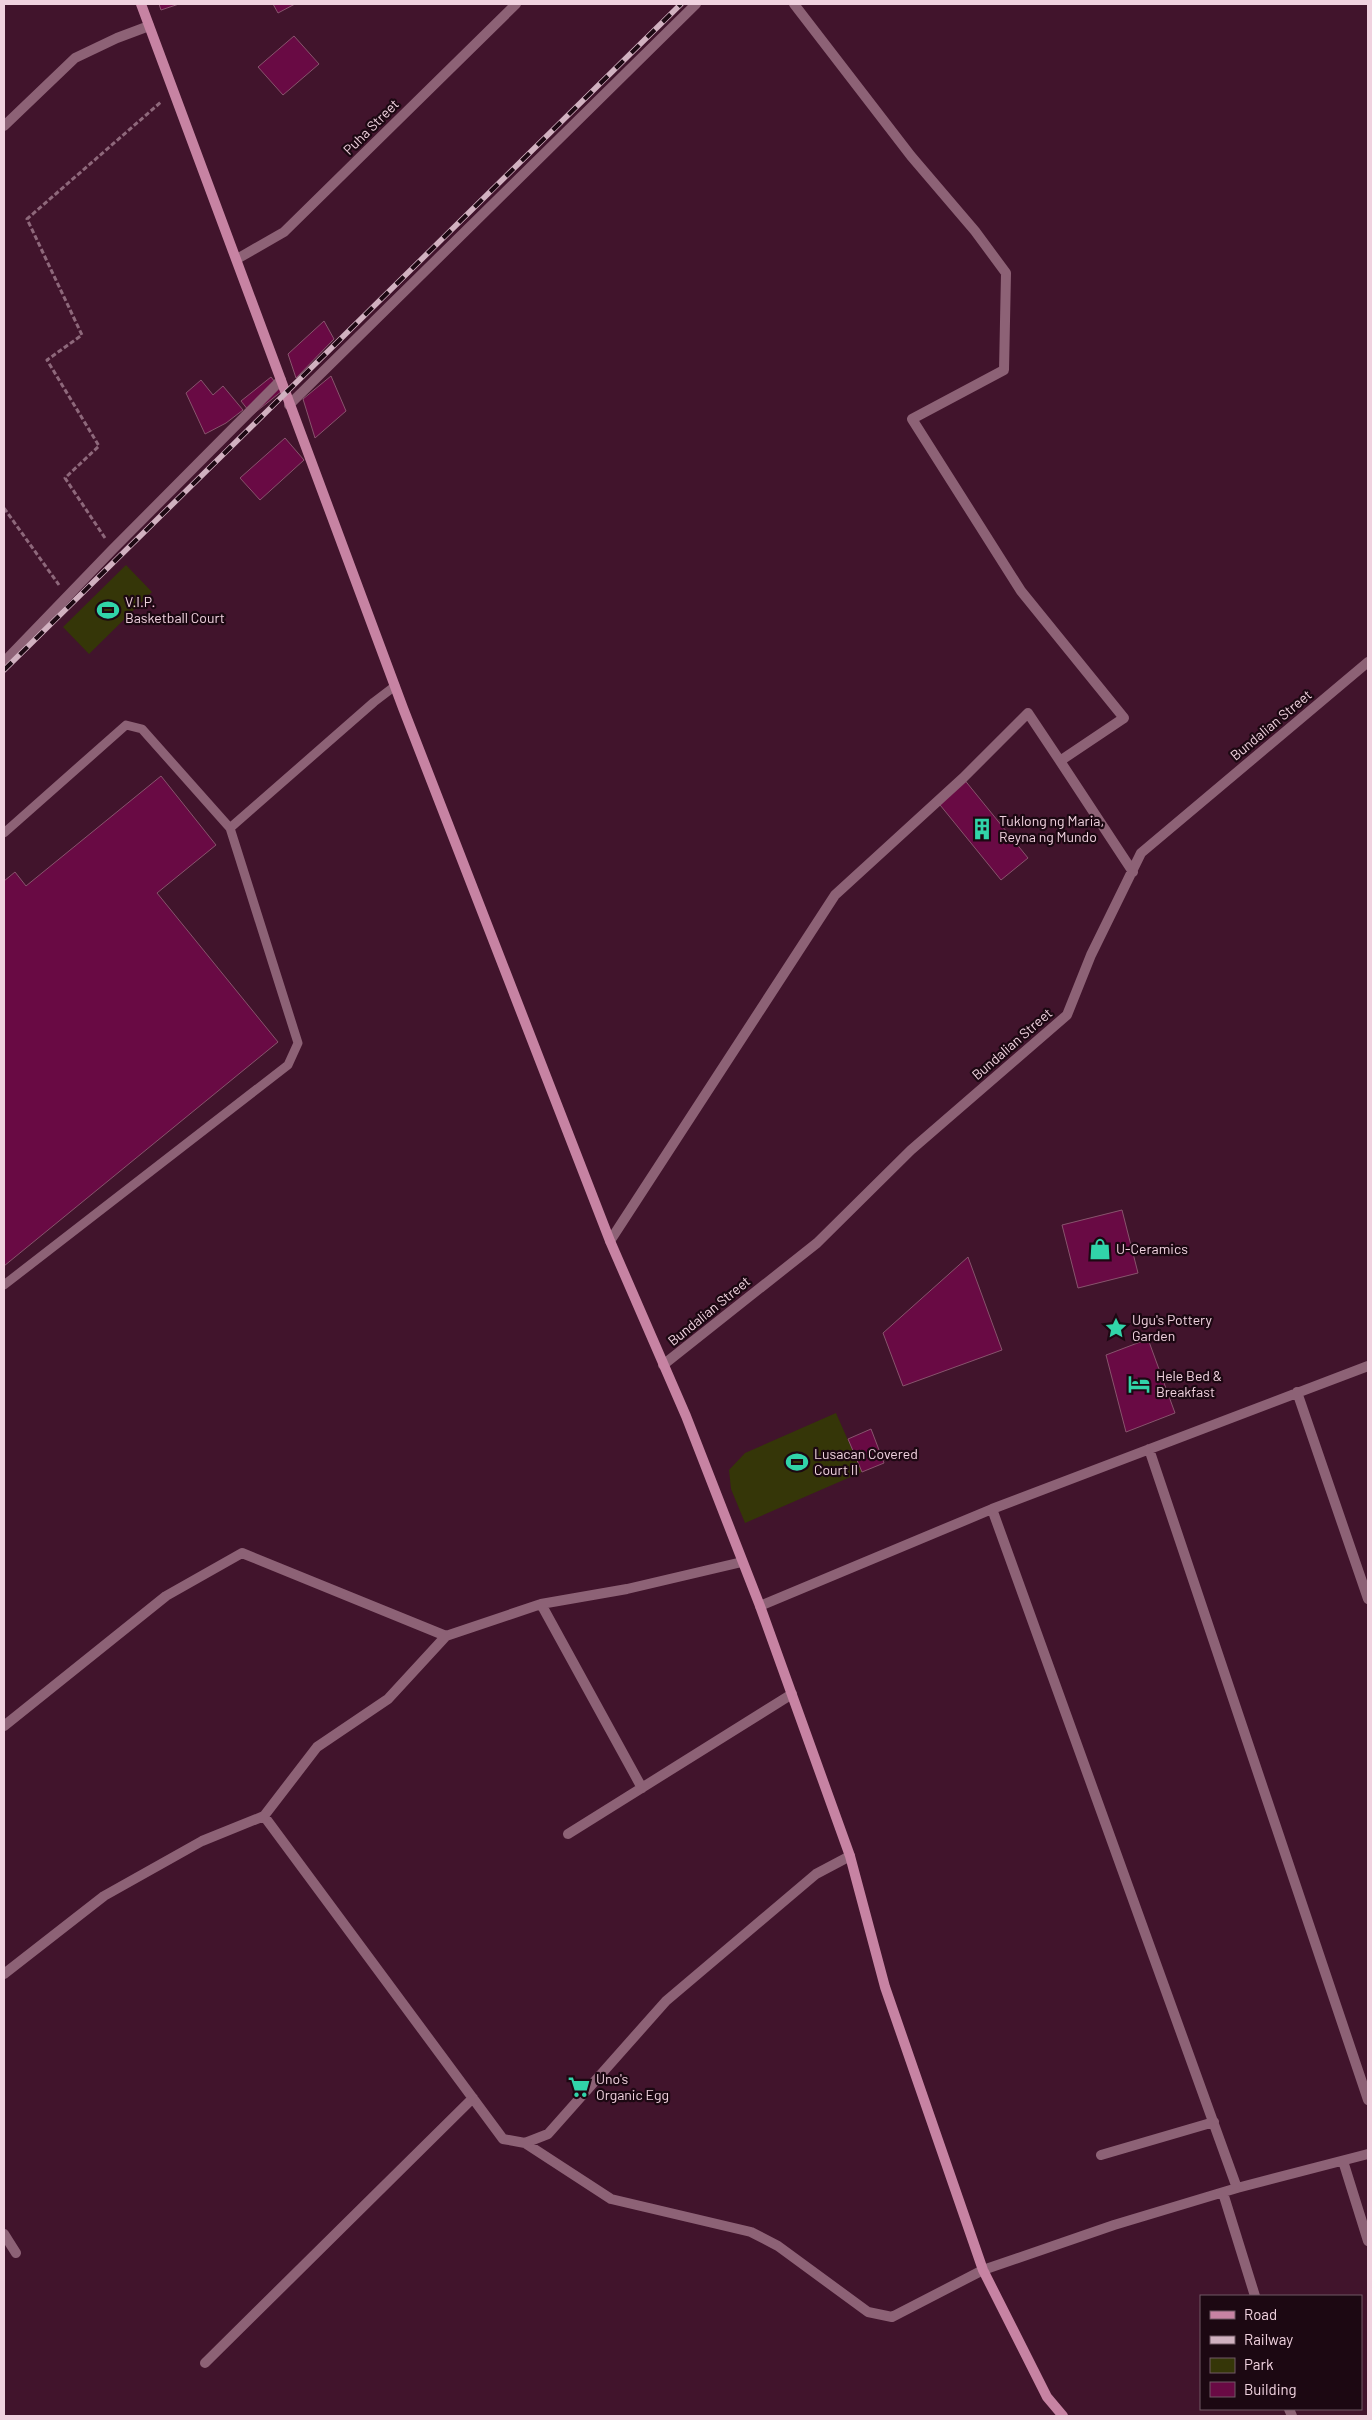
<svg xmlns="http://www.w3.org/2000/svg" width="1372" height="2420" font-family="Barlow,sans-serif">
<style>
.green{fill:#353608}
.building{fill:#690a44;stroke:#88546d}
.lines{fill:none;stroke-linecap:round;stroke-linejoin:round}
.path{stroke:#8e687b;stroke-width:3;stroke-dasharray:5 2.5;stroke-linecap:butt}
.lane{stroke:#8d6276;stroke-width:9}
.street{stroke:#8d6276;stroke-width:10}
.secondary{stroke:#c783a3;stroke-width:10}
.rail-casing{stroke:#d1b1c0;stroke-width:5.5}
.rail{stroke:#1c0812;stroke-width:4;stroke-dasharray:11;stroke-linecap:butt}
.labels{text-anchor:middle;stroke-width:4.5;stroke-linejoin:round;paint-order:stroke}
.street-label{font-size:14px;fill:#f0d2df;stroke:#1c0812}
.poi-label{font-size:14px;fill:#f0d2df;stroke:#1c0812;text-anchor:start}
</style>
<rect width="100%" height="100%" fill="#41142c"/>
<path class="green" d="M 126,565 L 152,592 L 89,654 L 63,627 Z
M 836,1413 L 862,1472 L 745,1523 L 731,1489 L 729,1470 L 745,1453 Z"/>
<path class="building" d="M 159,4 L 179,4 L 161,10 Z
M 273,4 L 295,4 L 278,13 Z
M 294,36 L 319,64 L 283,95 L 258,67 Z
M 324,321 L 334,339 L 296,378 L 288,354 Z
M 331,376 L 346,411 L 315,438 L 303,399 Z
M 271,377 L 282,391 L 252,415 L 241,401 Z
M 201,380 L 213,395 L 223,386 L 243,410 L 226,423 L 205,434 L 186,393 Z
M 285,438 L 304,460 L 260,500 L 240,478 Z
M 161,776 L 216,845 L 157,893 L 278,1042 L 4,1266 L 4,881 L 15,872 L 26,886 Z
M 963,778 L 1028,858 L 1001,880 L 936,800 Z
M 1122,1210 L 1138,1273 L 1078,1288 L 1062,1225 Z
M 968,1257 L 1002,1350 L 903,1386 L 883,1333 Z
M 1148,1339 L 1175,1413 L 1126,1432 L 1106,1355 Z
M 871,1429 L 884,1463 L 862,1472 L 848,1439 Z"/>
<g class="lines">
<path class="path" d="M 4,508 L 59,585
M 105,538 L 65,478 L 99,446 L 47,360 L 82,335 L 27,219 L 161,102"/>
<path class="lane" d="M 4,833 L 126,725 L 142,729 L 230,828
M 4,1285 L 288,1065 L 298,1043 L 230,828 L 374,702 L 395,686"/>
<path class="street" d="M 794,4 L 911,156 L 975,231 L 1006,273 L 1004,370 L 912,419 L 1021,591 L 1124,718 L 1060,761 L 1133,872
M 4,126 L 75,58 L 117,38 L 149,26
M 237,259 L 284,232 L 516,4
M 289,405 L 696,4
M 4,662 L 113,549 L 281,380
M 610,1241 L 835,895 L 963,778 L 1028,713 L 1060,761
M 663,1365 L 817,1243 L 911,1150 L 1067,1015 L 1091,955 L 1141,853 L 1368,662
M 1297,1392 L 1368,1599
M 1149,1449 L 1368,2100
M 992,1509 L 1237,2188
M 541,1604 L 642,1788
M 760,1606 L 992,1509 L 1368,1366
M 4,1726 L 166,1596 L 242,1553 L 446,1636
M 264,1816 L 503,2139 L 525,2143 L 548,2134 L 666,2001 L 816,1874 L 850,1856
M 568,1834 L 792,1694
M 4,1974 L 104,1896 L 202,1841 L 264,1816 L 317,1747 L 388,1699 L 446,1636 L 541,1604 L 627,1589 L 742,1562
M 525,2143 L 611,2199 L 751,2232 L 778,2246 L 868,2312 L 892,2317 L 983,2270 L 1114,2225 L 1237,2188 L 1368,2154
M 1101,2155 L 1214,2122
M 1343,2161 L 1368,2241
M 1223,2193 L 1255,2296
M 4,2234 L 16,2253
M 205,2363 L 473,2098
M 1289,2409 L 1292,2416"/>
<path class="secondary" d="M 141,4 L 403,708 L 610,1241 L 686,1416 L 760,1606 L 850,1856 L 885,1987 L 983,2270 L 1047,2397 L 1063,2416"/>
<g class="rail-casing">
<path id="rail" d="M 4,670 L 681,4"/>
</g>
<use href="#rail" class="rail"/>
</g>
<defs>
<g id="stadium-bare" transform="scale(1.725)"><path d="M0-5a6.5 5 0 1 0 0 10a6.5 5 0 1 0 0-10ZM-3.5-1.8h7v3.6h-7Z" fill="#31d4a9" stroke="#1c0812" stroke-width="2.5" paint-order="stroke"/></g>
<g id="building-bare" transform="scale(1.725)"><path d="M-4-6H4V6H1V3H-1V6H-4ZM-2.5-4.3h1.7v1.8h-1.7ZM.8-4.3h1.7v1.8H.8ZM-2.5-1h1.7V.8h-1.7ZM.8-1h1.7V.8H.8Z" fill="#31d4a9" stroke="#1c0812" stroke-width="2.5" paint-order="stroke"/></g>
<g id="shop-bare" transform="scale(1.725)"><path d="M-5-2.5h2.3a2.7 3.5 0 0 1 5.4 0H5L5.5 6h-11ZM-1.5-2.5h3a1.5 2.3 0 0 0-3 0Z" fill="#31d4a9" stroke="#1c0812" stroke-width="2.5" paint-order="stroke"/></g>
<g id="sight-bare" transform="scale(1.725)"><path d="M0-6L1.8-2.2L6-1.7L2.9 1.2L3.7 5.4L0 3.3L-3.7 5.4L-2.9 1.2L-6-1.7L-1.8-2.2Z" fill="#31d4a9" stroke="#1c0812" stroke-width="2.5" paint-order="stroke"/></g>
<g id="hotel-bare" transform="scale(1.725)"><path d="M-6-4.5h1.5V1H6V5H4.5V3h-9V5H-6ZM-4 0a1.8 1.8 0 1 1 3.6 0ZM.5 0V-2.5h3Q6-2.5 6 0Z" fill="#31d4a9" stroke="#1c0812" stroke-width="2.5" paint-order="stroke"/></g>
<g id="supermarket-bare" transform="scale(1.725)"><path d="M-6-5.5h2.5l.6 2H6L4.5 2H-2.5L-4.4-4H-6ZM-1.5 3.2a1.3 1.3 0 1 0 .1 0ZM3 3.2a1.3 1.3 0 1 0 .1 0Z" fill="#31d4a9" stroke="#1c0812" stroke-width="2.5" paint-order="stroke"/></g>
</defs>
<g fill-rule="evenodd">
<use href="#stadium-bare" x="108" y="610"/>
<use href="#building-bare" x="982" y="829"/>
<use href="#shop-bare" x="1100" y="1249"/>
<use href="#sight-bare" x="1116" y="1328"/>
<use href="#hotel-bare" x="1139" y="1384"/>
<use href="#stadium-bare" x="797" y="1462"/>
<use href="#supermarket-bare" x="579" y="2087"/>
</g>
<g class="labels">
<g class="street-label">
<text transform="translate(371 127) rotate(-45)" y="5">Puha Street</text>
<text transform="translate(1271 725) rotate(-40)" y="5">Bundalian Street</text>
<text transform="translate(1012 1044) rotate(-41)" y="5">Bundalian Street</text>
<text transform="translate(709 1311) rotate(-39)" y="5">Bundalian Street</text>
</g>
<g class="poi-label">
<text x="125" y="607">V.I.P.<tspan x="125" dy="16">Basketball Court</tspan></text>
<text x="999" y="826">Tuklong ng Maria,<tspan x="999" dy="16">Reyna ng Mundo</tspan></text>
<text x="1116" y="1254">U-Ceramics</text>
<text x="1132" y="1325">Ugu's Pottery<tspan x="1132" dy="16">Garden</tspan></text>
<text x="1156" y="1381">Hele Bed &amp;<tspan x="1156" dy="16">Breakfast</tspan></text>
<text x="814" y="1459">Lusacan Covered<tspan x="814" dy="16">Court II</tspan></text>
<text x="596" y="2084">Uno's<tspan x="596" dy="16">Organic Egg</tspan></text>
</g>
</g>
<rect width="1372" height="2420" fill="none" stroke="#f0d2df" stroke-width="10"/>
<rect x="1200" y="2295" width="162" height="115" fill="#1c0812" stroke="#715964"/>
<rect x="1210" y="2311" width="25" height="8" fill="#c783a3" stroke="#715964"/>
<text x="1244" y="2320" font-size="15" fill="#f0d2df">Road</text>
<rect x="1210" y="2336" width="25" height="8" fill="#d1b1c0" stroke="#715964"/>
<text x="1244" y="2345" font-size="15" fill="#f0d2df">Railway</text>
<rect x="1210" y="2358" width="25" height="15" fill="#353608" stroke="#715964"/>
<text x="1244" y="2370" font-size="15" fill="#f0d2df">Park</text>
<rect x="1210" y="2382" width="25" height="15" fill="#690a44" stroke="#715964"/>
<text x="1244" y="2395" font-size="15" fill="#f0d2df">Building</text>
</svg>
